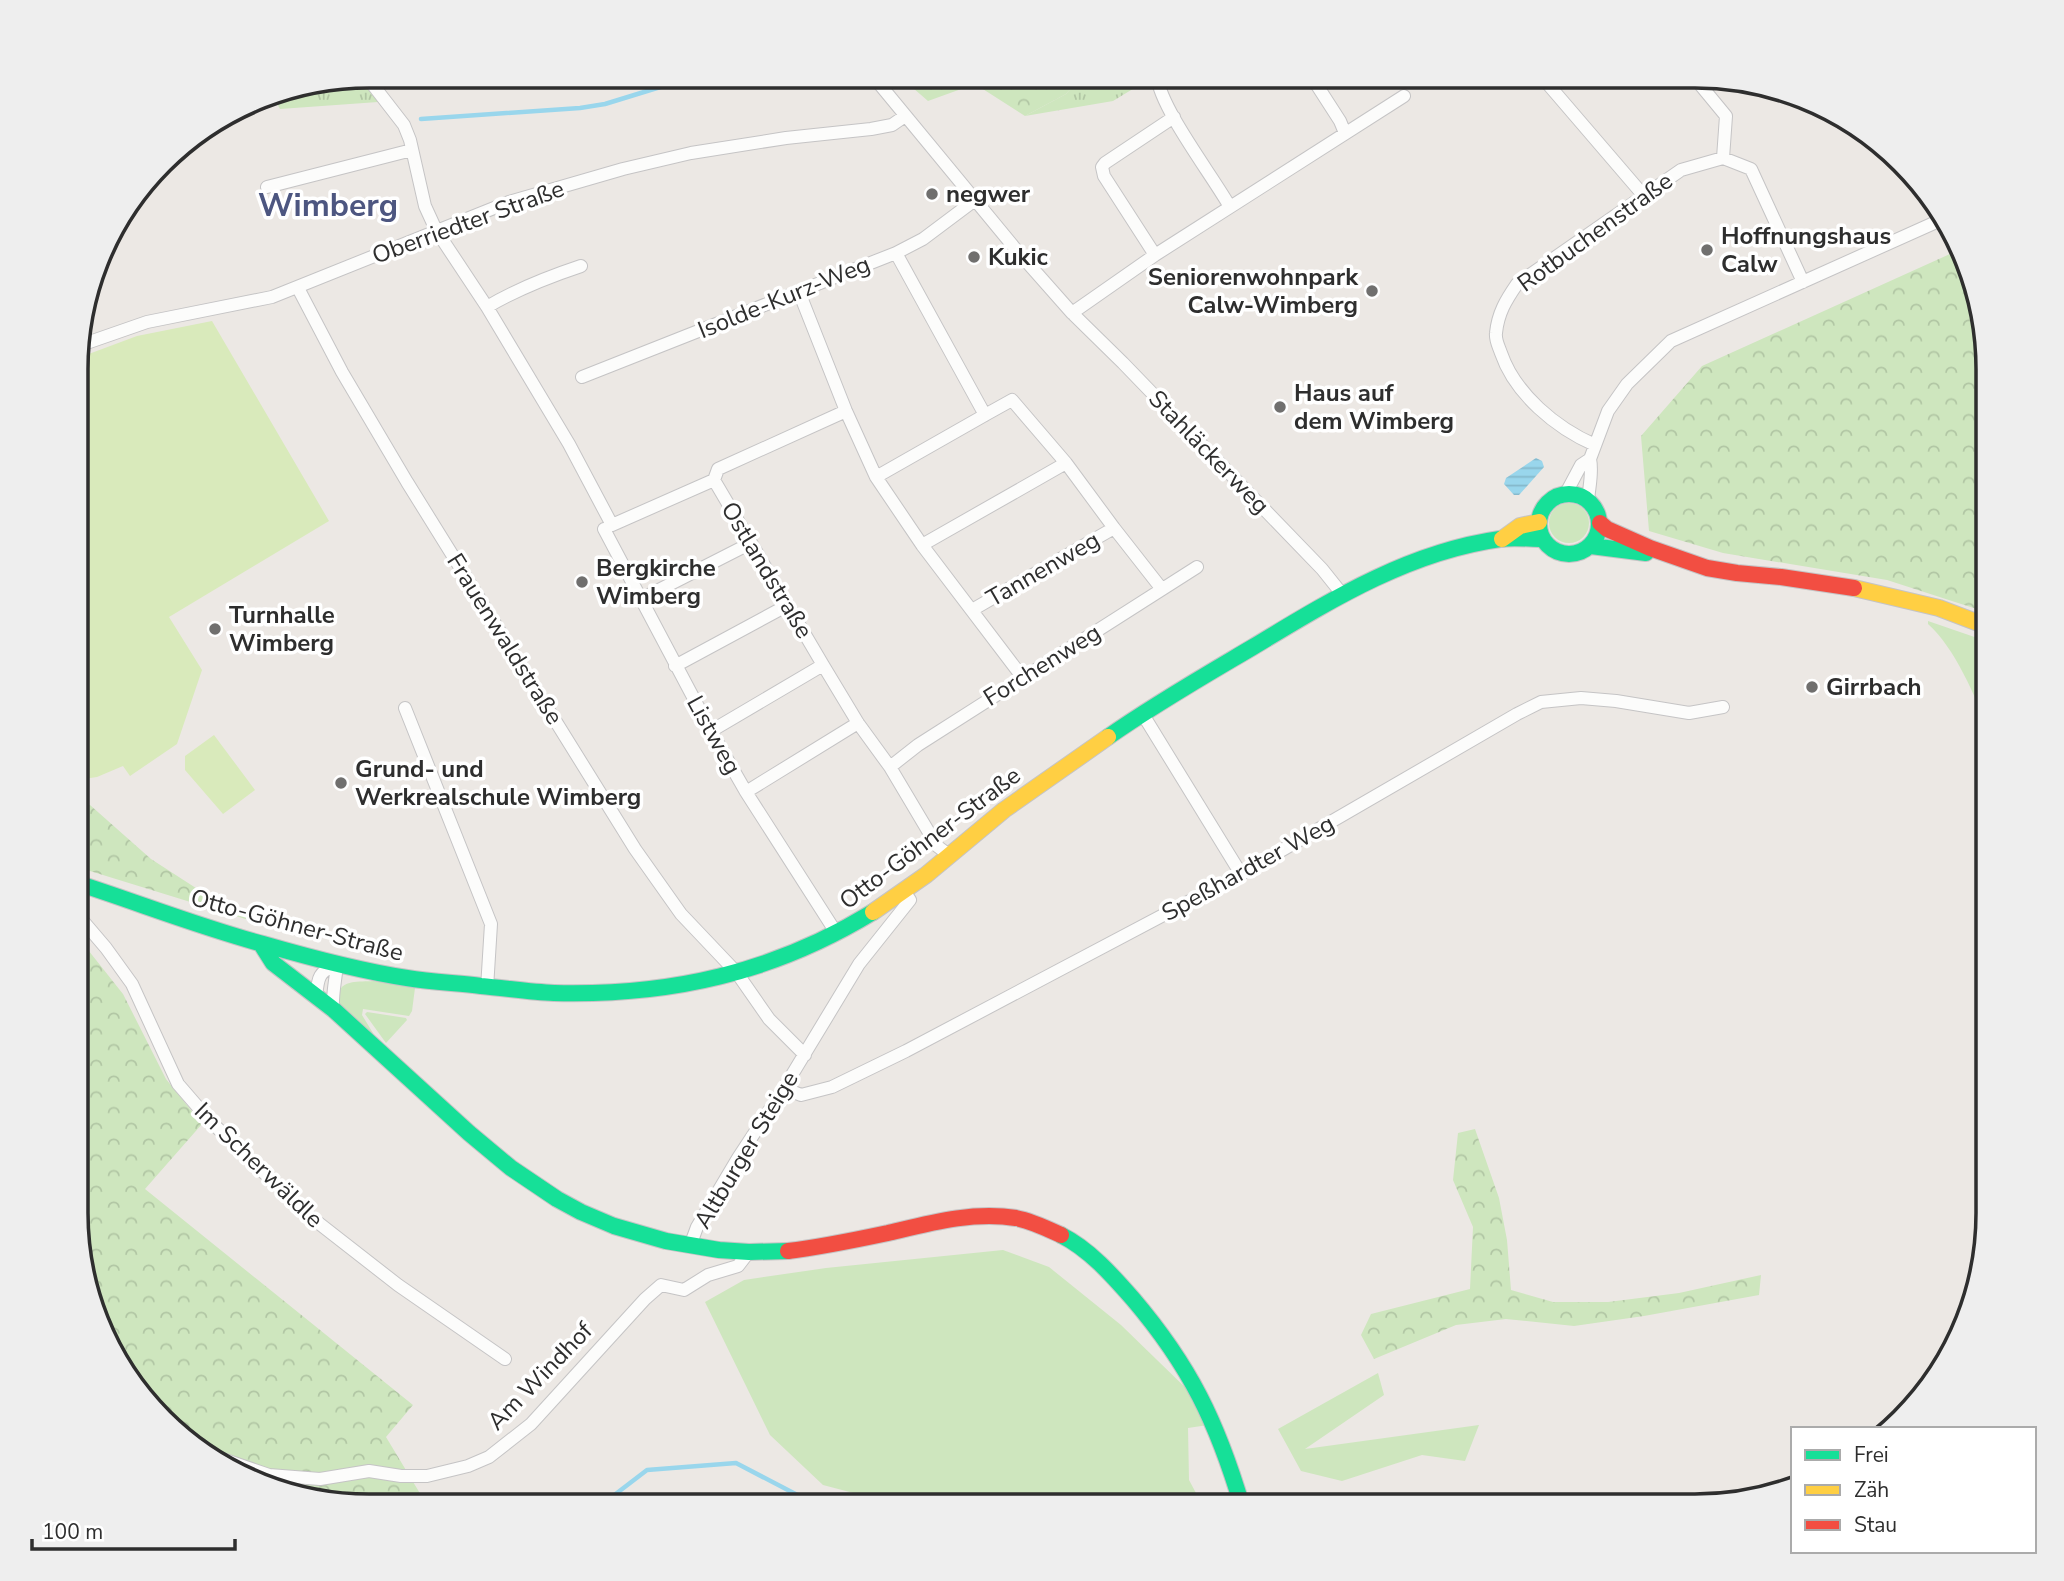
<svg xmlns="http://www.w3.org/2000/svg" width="2064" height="1581" font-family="'Nunito Sans',sans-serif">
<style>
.grass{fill:#cee6be}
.forest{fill:url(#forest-crowns)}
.park{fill:url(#park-tufts)}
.pitch{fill:#d9eabb}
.water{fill:url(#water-rules)}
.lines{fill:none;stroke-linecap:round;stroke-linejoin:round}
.stream{stroke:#99d6ec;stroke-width:4.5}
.street-casing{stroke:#c5c4c5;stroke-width:14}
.fast-casing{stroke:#c5c4c5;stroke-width:18}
.slow-casing{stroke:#c5c4c5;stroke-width:18}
.jam-casing{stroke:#c5c4c5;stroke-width:18}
.street{stroke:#fcfcfb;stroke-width:12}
.fast{stroke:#16e098;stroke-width:16}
.slow{stroke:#ffcf43;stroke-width:16}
.jam{stroke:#f24e42;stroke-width:16}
.poi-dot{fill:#706f6e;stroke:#fff;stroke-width:2.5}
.labels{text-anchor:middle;stroke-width:7;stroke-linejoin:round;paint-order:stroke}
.poi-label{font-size:24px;font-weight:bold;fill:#2e2e2e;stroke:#fff;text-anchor:start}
.street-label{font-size:24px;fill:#2e2e2e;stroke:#fff}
.district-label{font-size:32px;font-weight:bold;fill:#4d5680;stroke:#fff}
.rim{fill:none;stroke:#2e2e2e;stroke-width:3.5}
</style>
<defs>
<pattern id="forest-crowns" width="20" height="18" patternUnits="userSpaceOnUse" patternTransform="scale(1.75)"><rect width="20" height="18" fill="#cee6be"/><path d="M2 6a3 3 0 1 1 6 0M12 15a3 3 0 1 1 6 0" fill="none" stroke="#b1c6a4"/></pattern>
<pattern id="park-tufts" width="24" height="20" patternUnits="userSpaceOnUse" patternTransform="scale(1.75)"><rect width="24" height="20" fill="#cee6be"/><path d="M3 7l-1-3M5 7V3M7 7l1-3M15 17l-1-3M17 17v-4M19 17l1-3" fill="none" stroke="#b1c6a4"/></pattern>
<pattern id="water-rules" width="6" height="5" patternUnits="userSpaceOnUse" patternTransform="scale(1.75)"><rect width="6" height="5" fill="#99d6ec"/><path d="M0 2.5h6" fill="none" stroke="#84b8cb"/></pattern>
</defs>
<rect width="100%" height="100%" fill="#ece8e4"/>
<path class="grass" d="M1549 523a20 20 0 1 1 40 0a20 20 0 1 1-40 0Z
M 1928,621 L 1989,642 L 1988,729 C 1975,696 1955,648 1928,624 Z
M 373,981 L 415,988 L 412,1011 L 409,1016 L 363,1009 L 362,1015 L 376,1038 C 366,1029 351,1020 342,1009 C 340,1006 339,1002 339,998 C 337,979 360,982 373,981 Z
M 367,1012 L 406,1018 L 407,1020 L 386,1043 L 365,1014 Z
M 1003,1250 L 1049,1267 L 1121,1325 L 1191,1393 L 1208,1425 L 1188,1428 L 1189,1480 L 1203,1506 L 899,1505 L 823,1485 L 770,1435 L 705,1302 L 744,1280 L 826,1268 Z
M 1378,1373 L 1384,1395 L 1305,1449 L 1479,1425 L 1465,1461 L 1422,1455 L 1342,1481 L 1301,1471 L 1278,1429 Z"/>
<path class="forest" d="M 898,75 L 1072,76 L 1074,85 L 1066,94 L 1025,116 L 975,84 L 928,101 Z
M 1961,249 L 1989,368 L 1989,613 L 1887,580 L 1723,553 L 1649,531 L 1641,436 L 1702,366 Z
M 77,803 L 90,805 L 151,859 L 216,901 L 300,927 L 297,935 L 77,867 Z
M 77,936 L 123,994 L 166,1079 L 202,1124 L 145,1189 L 413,1405 L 386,1437 L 427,1505 L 350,1505 L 257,1484 L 176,1433 L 106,1342 L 76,1232 Z
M 1475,1129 L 1499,1198 L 1507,1240 L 1511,1290 L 1553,1302 L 1608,1302 L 1679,1293 L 1761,1275 L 1759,1295 L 1644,1316 L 1574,1326 L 1506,1319 L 1456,1325 L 1374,1359 L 1361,1335 L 1371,1314 L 1470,1289 L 1473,1227 L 1453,1180 L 1458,1133 Z"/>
<path class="park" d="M 1072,76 L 1145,76 L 1146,81 L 1113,101 L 1025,116 L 1066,94 L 1074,85 Z
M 359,77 L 378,102 L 280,109 L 271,93 Z"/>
<path class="pitch" d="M 212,321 L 329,521 L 169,617 L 202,670 L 177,744 L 130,776 L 123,766 L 97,777 L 77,780 L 78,358 L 137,336 Z
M 214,735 L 255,790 L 223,814 L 185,770 L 185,756 Z"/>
<path class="water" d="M 1536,458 L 1542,461 L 1544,467 L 1519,495 L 1514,495 L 1504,484 L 1506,478 Z"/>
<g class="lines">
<path class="stream" d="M 753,75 L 782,75
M 977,76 L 996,78 L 1008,76
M 1027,76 L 1042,86
M 421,119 L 580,108 L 605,104 L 683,80 L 717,75
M 593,1505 L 613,1496 L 647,1470 L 736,1463 L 807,1500 L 826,1505"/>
<g class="street-casing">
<path id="street" d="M 872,75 L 1018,252 L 1072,313 L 1123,363 L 1322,569 L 1342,594
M 366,76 L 404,125 L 410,140 L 425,206 L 436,230 L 487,307 L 569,444 L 612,525 L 714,480 L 823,665 L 858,723 L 890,767 L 937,846 L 949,855
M 1157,76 C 1160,108 1212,175 1230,207
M 1311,76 L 1340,121 L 1345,133
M 1541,76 L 1644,196
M 1693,76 L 1726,116 L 1723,158
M 267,187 L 412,150
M 896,253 L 985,415 L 1012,400 L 1066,463 L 1114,528 L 1161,588
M 1155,255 L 1104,176 L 1102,167 L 1105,163 L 1174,117
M 298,288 L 342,372 L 407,482 L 635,849 L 681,914 L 737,973 L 769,1019 L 805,1055
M 799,292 L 846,411 L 876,477 L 922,545 L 1023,678
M 487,307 C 517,289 548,277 581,266
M 1072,313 L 1155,255 L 1404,96
M 78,346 L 147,322 L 272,297 L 509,202 L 623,169 L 691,153 L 786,138 L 871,129 L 892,125 L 905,116
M 582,377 L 896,253 L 923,239 L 975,200
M 1595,445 C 1556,428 1515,394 1501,353 C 1499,347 1495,340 1496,333 C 1498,313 1506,300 1517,284 L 1681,170 L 1723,158 L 1751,169 L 1803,282
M 876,477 L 985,415
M 714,480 L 718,469 L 846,411
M 1565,495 L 1581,465 L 1590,459
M 1588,501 C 1589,487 1593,472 1590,459 L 1608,411 L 1627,384 L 1671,341 L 1943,219
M 604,529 L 711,731 L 746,792 L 837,934
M 922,545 L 1066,463
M 641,599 L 751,543
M 972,610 L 1114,528
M 675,666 L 788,605
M 405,708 L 491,924 L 487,988
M 1142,713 L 1241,874
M 711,731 L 823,665
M 890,767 L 918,745 L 1197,567
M 746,792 L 858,723
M 77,914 L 106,948 L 132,984 L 178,1084 L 210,1121 L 307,1214 L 398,1285 L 505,1359
M 316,997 C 318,977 318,973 337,963
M 333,1009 C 332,993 336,979 337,963
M 784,1088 L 801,1095 L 832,1087 L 906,1051 L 1241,874 L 1517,714 L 1541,702 L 1581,698 L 1616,701 L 1689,713 L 1723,707
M 690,1246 L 697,1227 L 738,1158 L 784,1088 L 859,964 L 910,900 L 904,891
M 208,1454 L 269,1475 L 320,1479 L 369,1471 L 401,1476 L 427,1476 L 468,1466 L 489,1457 L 531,1424 L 645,1299 L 661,1285 L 684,1290 L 708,1275 L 738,1266 L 748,1253"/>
</g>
<g class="fast-casing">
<path id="fast" d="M1539 524a30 30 0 1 1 60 0a30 30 0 1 1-60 0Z
M 1591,546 L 1646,553
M 1108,737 C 1155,704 1204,676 1253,647 C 1331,600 1408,552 1500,539 C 1514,537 1529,539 1543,539
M 77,883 C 139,903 200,927 263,944 C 308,957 361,971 407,978 C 431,982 456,983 481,986 C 505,988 530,992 554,993 C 670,996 773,973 873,912
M 261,944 L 273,963 L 334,1010 L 469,1133 L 511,1168 L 557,1199 L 581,1212 L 614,1226 L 666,1241 L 719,1250 L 749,1252 L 788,1251
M 1061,1235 C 1089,1249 1112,1275 1133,1299 C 1190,1366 1217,1422 1242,1506"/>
</g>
<g class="slow-casing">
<path id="slow" d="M 1502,539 L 1520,526 L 1539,522
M 1854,588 L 1939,608 L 1989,627
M 873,912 L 926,875 L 1004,810 L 1108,737"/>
</g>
<g class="jam-casing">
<path id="jam" d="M 1600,523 L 1607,529 L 1650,548 L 1707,568 L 1737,573 L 1781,577 L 1854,588
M 788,1251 C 822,1247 855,1240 888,1233 C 930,1223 973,1211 1016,1218 C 1032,1221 1046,1228 1061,1235"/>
</g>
<use href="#street" class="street"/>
<use href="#fast" class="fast"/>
<use href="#slow" class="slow"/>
<use href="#jam" class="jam"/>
</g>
<g class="poi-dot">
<circle cx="932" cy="194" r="7"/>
<circle cx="1707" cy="250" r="7"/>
<circle cx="974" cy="257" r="7"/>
<circle cx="1372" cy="291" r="7"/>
<circle cx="1280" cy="407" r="7"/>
<circle cx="582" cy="582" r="7"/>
<circle cx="215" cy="629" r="7"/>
<circle cx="1812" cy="687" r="7"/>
<circle cx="341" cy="783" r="7"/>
</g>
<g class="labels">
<g class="poi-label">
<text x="946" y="202">negwer</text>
<text x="1721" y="244">Hoffnungshaus<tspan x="1721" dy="28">Calw</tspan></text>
<text x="988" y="265">Kukic</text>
<text x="1358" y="285" text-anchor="end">Seniorenwohnpark<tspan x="1358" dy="28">Calw-Wimberg</tspan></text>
<text x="1294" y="401">Haus auf<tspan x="1294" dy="28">dem Wimberg</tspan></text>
<text x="596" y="576">Bergkirche<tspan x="596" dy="28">Wimberg</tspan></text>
<text x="229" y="623">Turnhalle<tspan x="229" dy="28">Wimberg</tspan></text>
<text x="1826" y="695">Girrbach</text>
<text x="355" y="777">Grund- und<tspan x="355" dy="28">Werkrealschule Wimberg</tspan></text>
</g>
<g class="street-label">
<text transform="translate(468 222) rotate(-20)" y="8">Oberriedter Straße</text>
<text transform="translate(1595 232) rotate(-36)" y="8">Rotbuchenstraße</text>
<text transform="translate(784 297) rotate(-22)" y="8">Isolde-Kurz-Weg</text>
<text transform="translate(1209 452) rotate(46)" y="8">Stahläckerweg</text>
<text transform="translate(1043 569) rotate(-30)" y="8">Tannenweg</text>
<text transform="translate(767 570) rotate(59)" y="8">Ostlandstraße</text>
<text transform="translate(505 639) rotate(58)" y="8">Frauenwaldstraße</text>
<text transform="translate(1042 665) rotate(-32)" y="8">Forchenweg</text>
<text transform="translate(714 735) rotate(61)" y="8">Listweg</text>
<text transform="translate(930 838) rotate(-37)" y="8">Otto-Göhner-Straße</text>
<text transform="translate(1248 868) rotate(-29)" y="8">Speßhardter Weg</text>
<text transform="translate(297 925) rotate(15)" y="8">Otto-Göhner-Straße</text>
<text transform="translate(746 1150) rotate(-59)" y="8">Altburger Steige</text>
<text transform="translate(259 1165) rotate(44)" y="8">Im Scherwäldle</text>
<text transform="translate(540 1376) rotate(-46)" y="8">Am Windhof</text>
</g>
<g class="district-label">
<text x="328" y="216">Wimberg</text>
</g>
</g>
<path d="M0 0H2064V1581H0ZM369 88H1695A281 281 0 0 1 1976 369V1213A281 281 0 0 1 1695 1494H369A281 281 0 0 1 88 1213V369A281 281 0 0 1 369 88Z" fill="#eee" fill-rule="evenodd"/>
<path class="rim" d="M369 88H1695A281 281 0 0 1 1976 369V1213A281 281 0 0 1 1695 1494H369A281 281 0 0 1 88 1213V369A281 281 0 0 1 369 88Z"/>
<rect x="1791" y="1427" width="245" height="126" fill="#ffffff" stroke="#ababab" stroke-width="2"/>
<rect x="1805" y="1450" width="35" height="10" fill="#16e098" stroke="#ababab" stroke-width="2"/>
<text x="1854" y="1462" font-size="21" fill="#2e2e2e">Frei</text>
<rect x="1805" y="1485" width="35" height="10" fill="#ffcf43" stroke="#ababab" stroke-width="2"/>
<text x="1854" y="1497" font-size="21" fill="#2e2e2e">Zäh</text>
<rect x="1805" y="1520" width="35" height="10" fill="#f24e42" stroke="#ababab" stroke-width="2"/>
<text x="1854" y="1532" font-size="21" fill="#2e2e2e">Stau</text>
<path d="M32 1539v10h203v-10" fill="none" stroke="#2e2e2e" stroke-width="3.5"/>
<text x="42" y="1539" font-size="21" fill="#2e2e2e" stroke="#ffffff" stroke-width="5" paint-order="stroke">100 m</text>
</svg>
